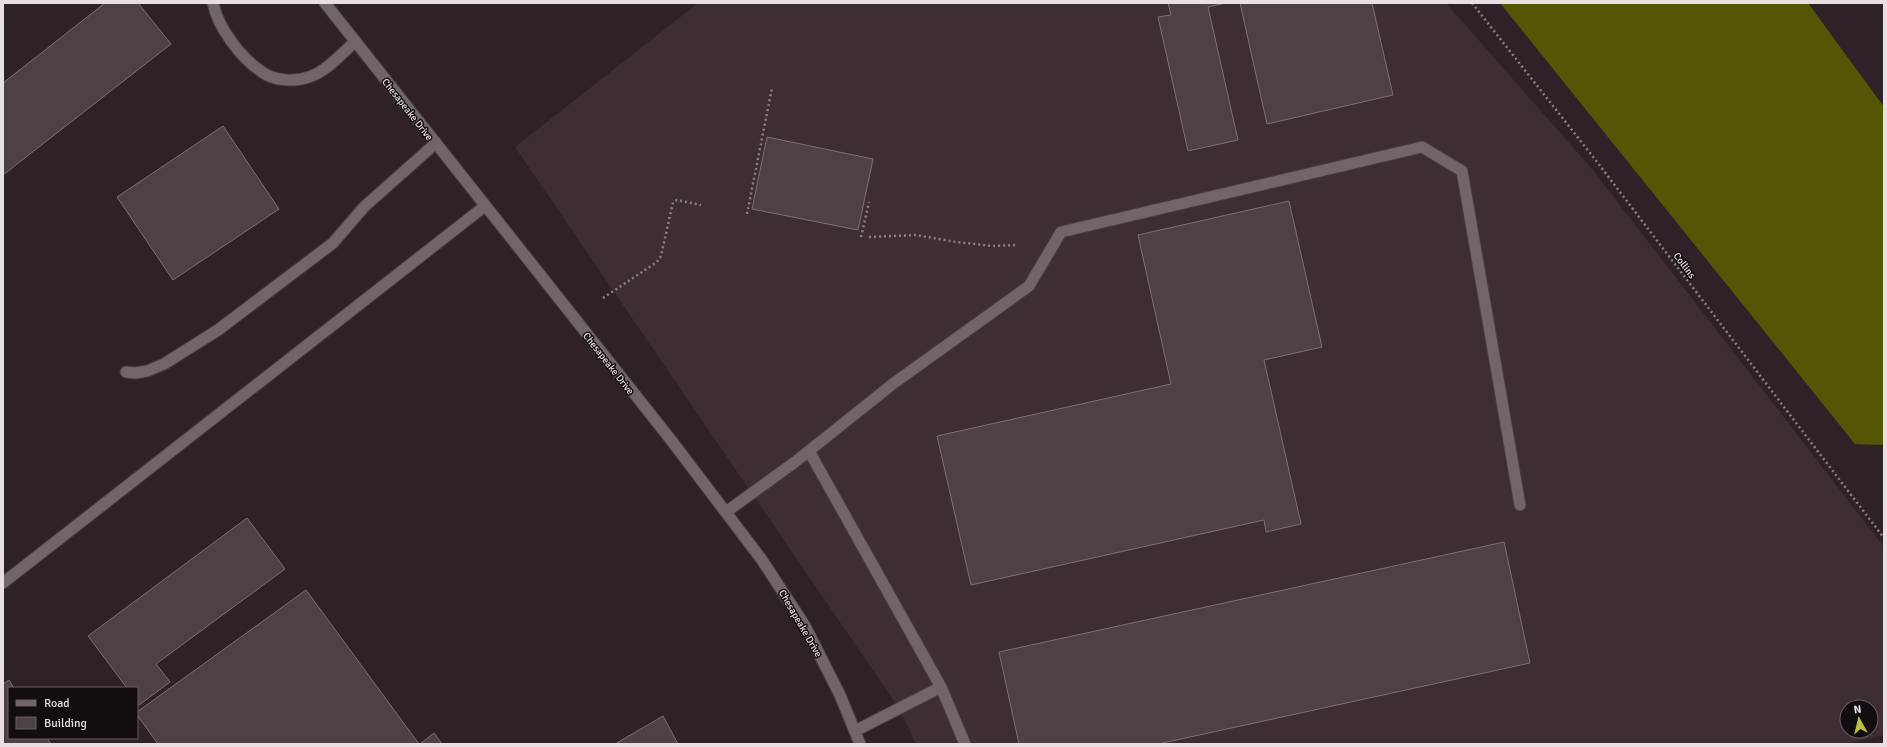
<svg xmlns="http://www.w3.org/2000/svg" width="1887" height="747" font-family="Signika,sans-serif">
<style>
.built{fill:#3d2d35;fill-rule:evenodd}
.forest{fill:#545605}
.building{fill:#4d4146;stroke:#7c6e74}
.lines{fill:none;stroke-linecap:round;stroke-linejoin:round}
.service-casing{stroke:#473f42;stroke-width:13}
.tertiary-casing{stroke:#473f42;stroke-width:13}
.path{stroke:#8b8185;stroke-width:2.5;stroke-dasharray:2 3;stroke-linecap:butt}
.service{stroke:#71646a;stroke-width:11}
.tertiary{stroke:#71646a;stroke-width:11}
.labels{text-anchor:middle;stroke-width:3;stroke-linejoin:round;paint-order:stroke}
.street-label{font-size:10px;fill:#e7dfe2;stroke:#120d10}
</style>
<rect width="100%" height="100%" fill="#2e2228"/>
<path class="built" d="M 698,3 L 1446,3 L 1592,169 L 1884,547 L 1884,735 L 1846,744 L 916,744 L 898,707 L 515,147 ZM 1847,707 L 1871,707 L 1871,731 L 1847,731 Z"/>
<path class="forest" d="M 1500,3 L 1808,3 L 1884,107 L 1884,445 L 1855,444 Z"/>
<path class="building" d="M 105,3 L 138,3 L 171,44 L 3,175 L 3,83 Z
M 1168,3 L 1226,3 L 1208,7 L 1238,140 L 1188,151 L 1158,17 L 1171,15 Z
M 1240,3 L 1372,3 L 1393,95 L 1267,124 Z
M 223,126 L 279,209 L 173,280 L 117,197 Z
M 767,137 L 873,159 L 858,230 L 752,209 Z
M 1289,201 L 1322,347 L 1264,360 L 1301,524 L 1266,532 L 1264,520 L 971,585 L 937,436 L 1171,384 L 1138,235 Z
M 247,518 L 285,569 L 156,664 L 170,682 L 139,705 L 137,702 L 137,688 L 127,688 L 88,636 Z
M 1504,542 L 1530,663 L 1158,744 L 1019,744 L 999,652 Z
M 306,590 L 419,744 L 158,744 L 137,715 L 137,712 Z
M 9,680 L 14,688 L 9,688 L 9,738 L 47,738 L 51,744 L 3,744 L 3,684 Z
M 663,716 L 678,744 L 615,744 Z
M 434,733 L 442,744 L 420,744 Z"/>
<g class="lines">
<g class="service-casing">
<path id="service" d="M 213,3 C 218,28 241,58 262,72 C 274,81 295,82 309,77 C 327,71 342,53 355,42
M 126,372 L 135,373 L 147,371 L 164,364 L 218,330 L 333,243 L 364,207 L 436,143
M 809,451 L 941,687 L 965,744
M 726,512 L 795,462 L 894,383 L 1029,286 L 1061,232 L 1422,147 L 1462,171 L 1520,505
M 3,583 L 485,206
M 855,731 L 941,687"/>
</g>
<g class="tertiary-casing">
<path id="tertiary" d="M 325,3 L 671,440 L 762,560 L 805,626 L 840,695 L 860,744"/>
</g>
<path class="path" d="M 1472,3 L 1594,158 L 1884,538
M 747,214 L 772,88
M 861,237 L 869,202
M 869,237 L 916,235 L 956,242 L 993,246 L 1017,245
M 603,298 L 657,262 L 661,256 L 673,202 L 677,200 L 701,205"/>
<use href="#service" class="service"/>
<use href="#tertiary" class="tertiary"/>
</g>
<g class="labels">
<g class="street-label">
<text transform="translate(408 109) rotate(52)" y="4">Chesapeake Drive</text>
<text transform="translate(1685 265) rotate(53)" y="4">Collins</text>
<text transform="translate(609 363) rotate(52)" y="4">Chesapeake Drive</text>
<text transform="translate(801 623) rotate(60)" y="4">Chesapeake Drive</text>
</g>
</g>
<rect width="1887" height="747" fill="none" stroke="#e7dfe2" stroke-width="8"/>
<rect x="8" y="687" width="130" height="52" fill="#120d10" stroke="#676164"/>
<rect x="16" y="700" width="20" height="6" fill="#71646a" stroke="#676164"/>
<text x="44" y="707" font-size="12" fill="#e7dfe2">Road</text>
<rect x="16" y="717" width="20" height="12" fill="#4d4146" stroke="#676164"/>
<text x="44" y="727" font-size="12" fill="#e7dfe2">Building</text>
<g transform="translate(1859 719) rotate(352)"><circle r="19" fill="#120d10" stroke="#676164"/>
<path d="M0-3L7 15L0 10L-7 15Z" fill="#bbc044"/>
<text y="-6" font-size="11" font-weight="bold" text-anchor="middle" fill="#e7dfe2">N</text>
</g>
</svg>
